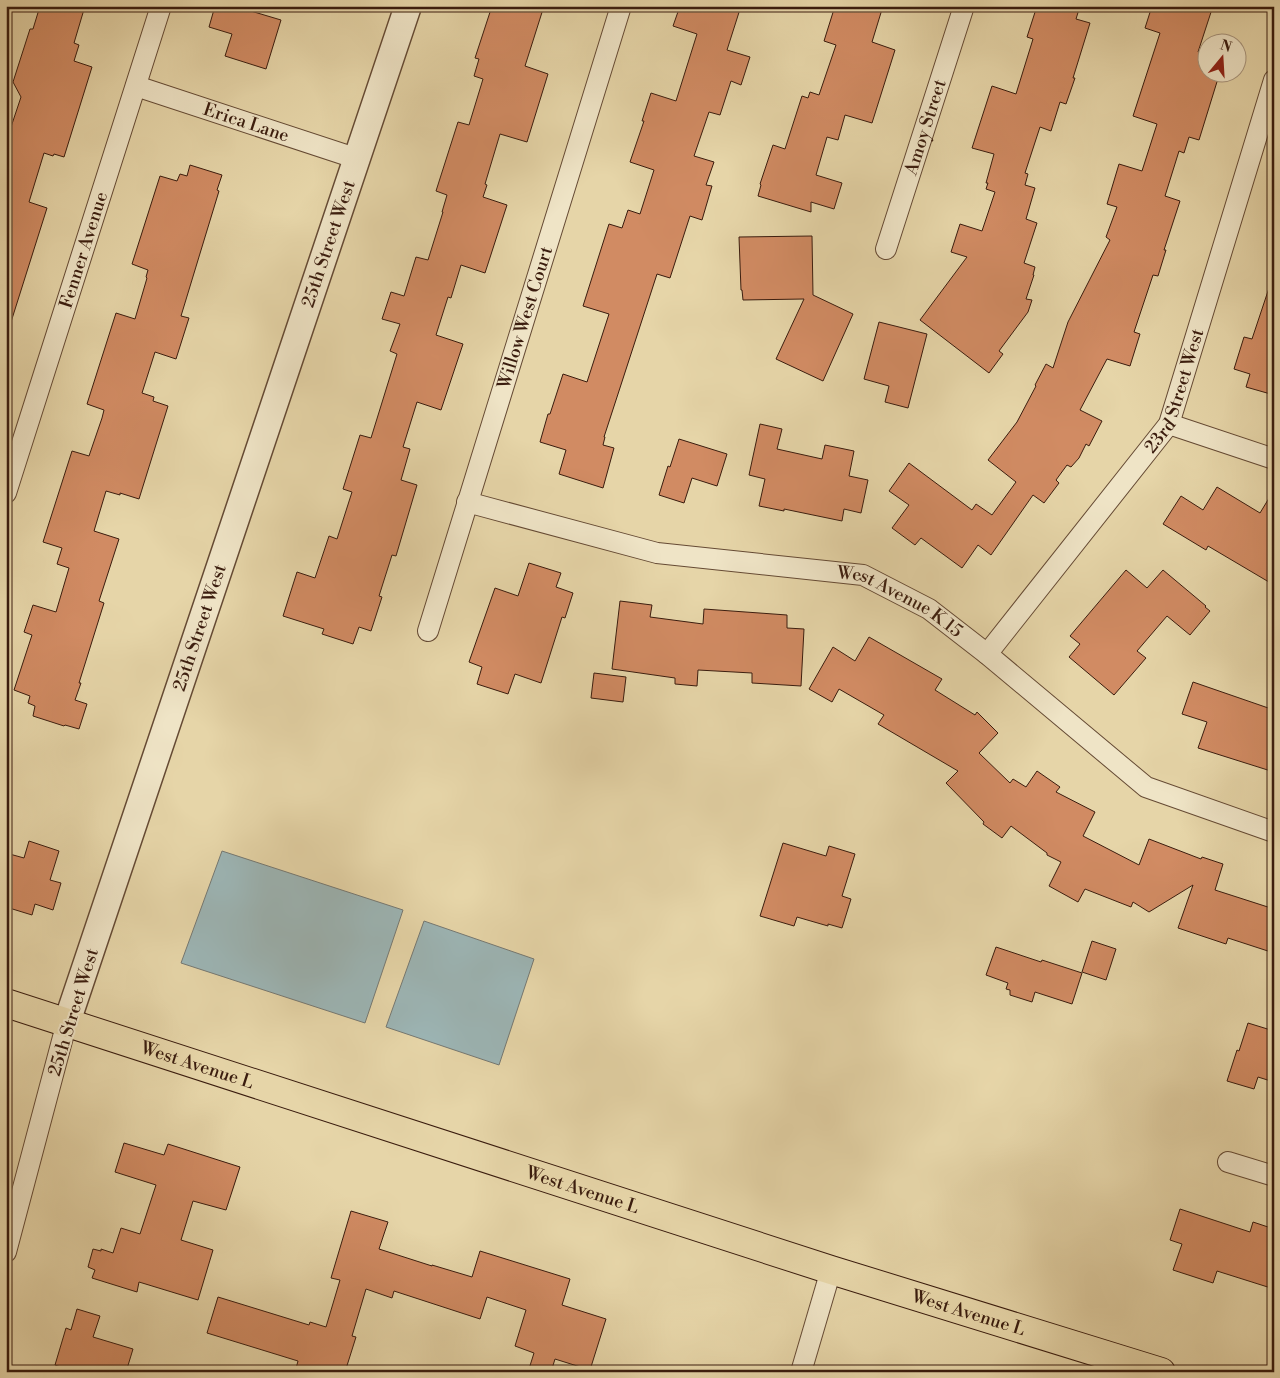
<svg xmlns="http://www.w3.org/2000/svg" width="1280" height="1378" font-family="'Libre Bodoni',serif">
<style>
.water{fill:#9cb5b5;stroke:#757872}
.building{fill:#d18b63;stroke:#3a1c0e}
.lines{fill:none;stroke-linecap:round;stroke-linejoin:round}
.minor-casing{stroke:#654a34;stroke-width:22}
.tertiary-casing{stroke:#654a34;stroke-width:29}
.primary-casing{stroke:#3a1c0e;stroke-width:30}
.minor{stroke:#efe4c6;stroke-width:20}
.tertiary{stroke:#efe4c6;stroke-width:26}
.primary{stroke:#e6d5a8;stroke-width:28}
.labels{text-anchor:middle;stroke-width:4;stroke-linejoin:round;paint-order:stroke}
.street-label{font-size:18px;fill:#3a1c0e;stroke:#efe4c6}
</style>
<rect width="100%" height="100%" fill="#e6d5a8"/>
<filter id="stains"><feTurbulence type="fractalNoise" baseFrequency=".004" numOctaves="4"/><feColorMatrix values="0 0 0 0 .2 0 0 0 0 .09 0 0 0 0 .02 0 0 0 .5 -.17"/></filter>
<radialGradient id="worn" r=".72"><stop offset=".6" stop-color="#630" stop-opacity="0"/><stop offset="1" stop-color="#630" stop-opacity=".3"/></radialGradient>
<path class="water" d="M 222,851 L 403,910 L 365,1023 L 181,963 Z
M 424,921 L 534,959 L 499,1065 L 386,1027 Z"/>
<path class="building" d="M 40,6 L 85,6 L 74,43 L 79,45 L 74,61 L 92,67 L 64,157 L 54,154 L 53,156 L 44,153 L 29,202 L 47,208 L 11,322 L 6,322 L 6,125 L 11,127 L 21,97 L 13,82 L 30,29 L 33,29 Z
M 215,6 L 234,6 L 281,20 L 266,69 L 225,56 L 232,34 L 209,27 Z
M 492,6 L 544,6 L 525,66 L 548,74 L 527,142 L 500,134 L 485,184 L 487,185 L 483,197 L 507,205 L 485,273 L 461,265 L 451,298 L 448,297 L 436,335 L 463,344 L 441,410 L 417,402 L 403,447 L 410,449 L 401,480 L 417,485 L 396,556 L 392,555 L 379,596 L 382,597 L 371,631 L 359,627 L 353,644 L 322,634 L 324,629 L 283,616 L 297,572 L 315,578 L 329,536 L 337,539 L 352,492 L 343,489 L 360,435 L 371,438 L 397,354 L 390,351 L 400,324 L 382,319 L 391,292 L 404,296 L 416,257 L 428,260 L 443,212 L 442,212 L 447,195 L 436,191 L 458,122 L 469,125 L 483,79 L 474,76 L 479,59 L 475,58 Z
M 680,6 L 741,6 L 727,50 L 750,57 L 741,85 L 731,81 L 720,115 L 709,112 L 694,156 L 714,162 L 706,185 L 712,186 L 702,220 L 690,216 L 670,278 L 657,274 L 604,437 L 605,437 L 603,445 L 614,448 L 603,488 L 559,474 L 566,450 L 540,442 L 548,414 L 550,414 L 563,374 L 587,382 L 609,314 L 583,306 L 609,224 L 622,228 L 628,210 L 640,214 L 654,170 L 630,162 L 644,121 L 642,121 L 651,93 L 676,101 L 697,34 L 673,26 Z
M 835,6 L 883,6 L 872,42 L 895,50 L 872,123 L 845,115 L 838,140 L 827,137 L 816,175 L 842,183 L 834,209 L 811,202 L 811,212 L 758,196 L 761,185 L 760,184 L 773,145 L 785,149 L 802,96 L 808,98 L 810,92 L 819,95 L 836,45 L 824,41 Z
M 1037,6 L 1080,6 L 1076,19 L 1090,23 L 1073,78 L 1075,78 L 1066,104 L 1060,102 L 1051,131 L 1040,127 L 1025,173 L 1028,174 L 1025,185 L 1035,188 L 1026,219 L 1037,223 L 1024,263 L 1035,267 L 1033,275 L 1034,275 L 1026,299 L 1032,300 L 1028,312 L 999,351 L 1003,354 L 989,373 L 920,320 L 967,257 L 951,252 L 960,224 L 982,231 L 995,192 L 986,189 L 988,183 L 986,183 L 994,154 L 972,148 L 992,86 L 1016,94 L 1033,39 L 1027,37 Z
M 1152,6 L 1213,6 L 1198,52 L 1208,55 L 1208,72 L 1220,72 L 1199,140 L 1189,137 L 1184,153 L 1179,151 L 1165,196 L 1180,201 L 1164,250 L 1166,250 L 1158,276 L 1153,275 L 1134,332 L 1140,334 L 1130,366 L 1107,359 L 1080,410 L 1102,421 L 1089,446 L 1086,444 L 1079,458 L 1071,467 L 1067,465 L 1056,480 L 1059,483 L 1044,503 L 1033,495 L 991,555 L 978,545 L 962,568 L 921,538 L 915,545 L 892,528 L 909,505 L 889,491 L 909,463 L 972,510 L 976,504 L 992,515 L 1016,482 L 988,460 L 1017,422 L 1036,386 L 1035,385 L 1046,364 L 1053,368 L 1068,322 L 1110,240 L 1106,237 L 1117,207 L 1107,204 L 1119,164 L 1142,171 L 1157,124 L 1133,116 L 1160,33 L 1145,28 Z
M 190,165 L 222,175 L 217,190 L 219,191 L 181,316 L 189,318 L 176,359 L 155,352 L 142,393 L 154,397 L 153,401 L 168,406 L 139,499 L 120,493 L 120,495 L 106,491 L 94,531 L 119,539 L 99,601 L 104,603 L 79,683 L 81,683 L 75,700 L 87,704 L 79,729 L 65,725 L 64,726 L 33,716 L 35,706 L 28,703 L 30,696 L 14,690 L 32,635 L 24,632 L 33,605 L 56,612 L 69,568 L 57,564 L 62,548 L 43,542 L 72,451 L 89,456 L 102,418 L 104,410 L 87,404 L 116,313 L 135,319 L 147,278 L 146,277 L 148,270 L 132,264 L 160,176 L 177,181 L 180,174 L 187,176 Z
M 812,236 L 813,295 L 853,314 L 823,381 L 776,359 L 804,299 L 743,300 L 742,290 L 741,290 L 739,237 Z
M 1270,285 L 1274,285 L 1274,395 L 1246,387 L 1250,374 L 1234,369 L 1244,337 L 1252,339 Z
M 879,322 L 927,334 L 908,408 L 885,402 L 889,386 L 864,379 Z
M 760,424 L 782,429 L 777,449 L 822,459 L 825,445 L 854,451 L 849,476 L 868,480 L 861,513 L 844,509 L 842,521 L 784,509 L 784,511 L 759,506 L 765,479 L 749,475 Z
M 679,439 L 727,454 L 717,486 L 692,478 L 684,503 L 659,495 L 668,466 L 670,467 Z
M 1217,487 L 1260,513 L 1274,490 L 1274,585 L 1208,546 L 1206,550 L 1163,524 L 1181,496 L 1203,510 Z
M 529,563 L 561,573 L 556,587 L 573,593 L 565,618 L 562,617 L 541,683 L 515,674 L 508,694 L 477,684 L 482,667 L 469,662 L 495,588 L 518,596 Z
M 1126,570 L 1147,588 L 1163,570 L 1206,606 L 1205,607 L 1210,611 L 1190,635 L 1167,616 L 1137,651 L 1146,658 L 1114,695 L 1069,657 L 1080,644 L 1070,636 Z
M 620,601 L 652,605 L 650,617 L 703,624 L 704,609 L 787,615 L 787,628 L 804,629 L 801,686 L 752,683 L 752,673 L 698,670 L 697,686 L 675,684 L 675,678 L 612,669 Z
M 869,637 L 942,679 L 935,690 L 975,715 L 977,712 L 998,733 L 979,753 L 1010,783 L 1013,779 L 1026,787 L 1037,771 L 1060,787 L 1056,792 L 1095,812 L 1083,836 L 1139,865 L 1149,839 L 1201,859 L 1202,857 L 1223,864 L 1215,890 L 1274,909 L 1274,953 L 1228,938 L 1226,944 L 1178,928 L 1193,885 L 1149,912 L 1133,902 L 1131,907 L 1085,889 L 1078,902 L 1049,886 L 1061,862 L 1047,855 L 1047,853 L 1011,826 L 1002,838 L 983,824 L 984,822 L 946,783 L 958,771 L 878,724 L 884,715 L 839,689 L 832,702 L 809,689 L 833,647 L 855,661 Z
M 594,673 L 626,677 L 623,702 L 591,698 Z
M 1193,682 L 1274,710 L 1274,772 L 1198,748 L 1207,722 L 1182,714 Z
M 29,841 L 59,851 L 50,880 L 61,883 L 53,910 L 35,904 L 32,915 L 6,907 L 6,853 L 24,858 Z
M 783,843 L 826,856 L 829,846 L 855,854 L 842,896 L 851,899 L 842,928 L 828,924 L 828,926 L 797,917 L 794,926 L 760,916 Z
M 1092,941 L 1116,949 L 1106,980 L 1082,972 Z
M 996,947 L 1041,962 L 1042,960 L 1082,973 L 1072,1004 L 1035,992 L 1032,1002 L 1010,995 L 1010,990 L 1006,989 L 1008,983 L 986,975 Z
M 1248,1023 L 1274,1031 L 1274,1082 L 1258,1077 L 1254,1089 L 1227,1081 L 1237,1050 L 1239,1051 Z
M 124,1143 L 164,1155 L 168,1144 L 240,1167 L 226,1210 L 193,1201 L 181,1240 L 213,1250 L 198,1300 L 139,1282 L 137,1292 L 92,1278 L 95,1270 L 88,1267 L 93,1249 L 101,1251 L 101,1249 L 113,1253 L 121,1228 L 140,1234 L 156,1185 L 115,1172 Z
M 1180,1209 L 1250,1232 L 1253,1222 L 1274,1229 L 1274,1289 L 1217,1271 L 1213,1283 L 1173,1270 L 1182,1244 L 1170,1240 Z
M 351,1211 L 388,1222 L 379,1249 L 432,1266 L 432,1265 L 472,1277 L 480,1251 L 570,1279 L 562,1305 L 606,1319 L 590,1370 L 555,1359 L 551,1372 L 528,1372 L 534,1353 L 515,1346 L 526,1310 L 487,1297 L 480,1319 L 394,1291 L 392,1298 L 366,1289 L 352,1336 L 356,1337 L 345,1372 L 295,1372 L 298,1361 L 207,1333 L 218,1297 L 309,1325 L 310,1322 L 326,1327 L 340,1280 L 331,1278 Z
M 77,1309 L 100,1316 L 93,1337 L 133,1349 L 126,1372 L 75,1372 L 55,1365 L 66,1328 L 71,1330 Z"/>
<g class="lines">
<g class="minor-casing">
<g id="minor">
<path id="s1" d="M 136,86 L 358,159"/>
<path id="s2" d="M 886,249 L 964,6"/>
<path d="M 1169,424 L 1274,459"/>
<path id="s3" d="M 6,493 L 161,6"/>
<path id="s4" d="M 467,502 L 657,553 L 863,575 L 929,609 L 987,654 L 1146,787 L 1274,832"/>
<path id="s5" d="M 428,631 L 621,6"/>
<path id="s6" d="M 987,654 L 1169,424 L 1274,80"/>
<path d="M 1228,1162 L 1274,1176"/>
<path d="M 6,1252 L 67,1022"/>
<path d="M 801,1372 L 831,1270"/>
</g>
</g>
<g class="tertiary-casing">
<g id="tertiary">
<path id="s7" d="M 67,1022 L 408,6"/>
</g>
</g>
<g class="primary-casing">
<g id="primary">
<path id="s8" d="M 6,1003 L 831,1270 L 1161,1372"/>
</g>
</g>
<use href="#minor" class="minor"/>
<use href="#tertiary" class="tertiary"/>
<use href="#primary" class="primary"/>
</g>
<g class="labels">
<g class="street-label">
<text dy="6" stroke="none"><textPath href="#s1" startOffset="116">Erica Lane</textPath></text>
<text dy="6" stroke="none"><textPath href="#s2" startOffset="128">Amoy Street</textPath></text>
<text dy="6" stroke="none"><textPath href="#s7" startOffset="821">25th Street West</textPath></text>
<text dy="6" stroke="none"><textPath href="#s3" startOffset="255">Fenner Avenue</textPath></text>
<text dy="6" stroke="none"><textPath href="#s5" startOffset="328">Willow West Court</textPath></text>
<text dy="6" stroke="none"><textPath href="#s6" startOffset="326">23rd Street West</textPath></text>
<text dy="6" stroke="none"><textPath href="#s4" startOffset="448">West Avenue K 15</textPath></text>
<text dy="6" stroke="none"><textPath href="#s7" startOffset="416">25th Street West</textPath></text>
<text transform="translate(73 1012) rotate(-73)" y="6">25th Street West</text>
<text dy="6" stroke="none"><textPath href="#s8" startOffset="201">West Avenue L</textPath></text>
<text dy="6" stroke="none"><textPath href="#s8" startOffset="606">West Avenue L</textPath></text>
<text dy="6" stroke="none"><textPath href="#s8" startOffset="1011">West Avenue L</textPath></text>
</g>
</g>
<rect width="1280" height="1378" fill="none" stroke="#e6d5a8" stroke-width="25"/>
<rect x="8" y="8" width="1265" height="1363" fill="none" stroke="#3a1c0e" stroke-width="2.5"/>
<rect x="12" y="12" width="1255" height="1353" fill="none" stroke="#3a1c0e"/>
<g transform="translate(1222 58) rotate(18)"><circle r="24" fill="#efe4c6" stroke="#a7947c"/>
<path d="M0-4L9 19L0 12L-9 19Z" fill="#8f2418"/>
<text y="-8" font-size="14" font-weight="bold" text-anchor="middle" fill="#3a1c0e">N</text>
</g>
<rect width="100%" height="100%" filter="url(#stains)"/>
<rect width="100%" height="100%" fill="url(#worn)"/>
</svg>
